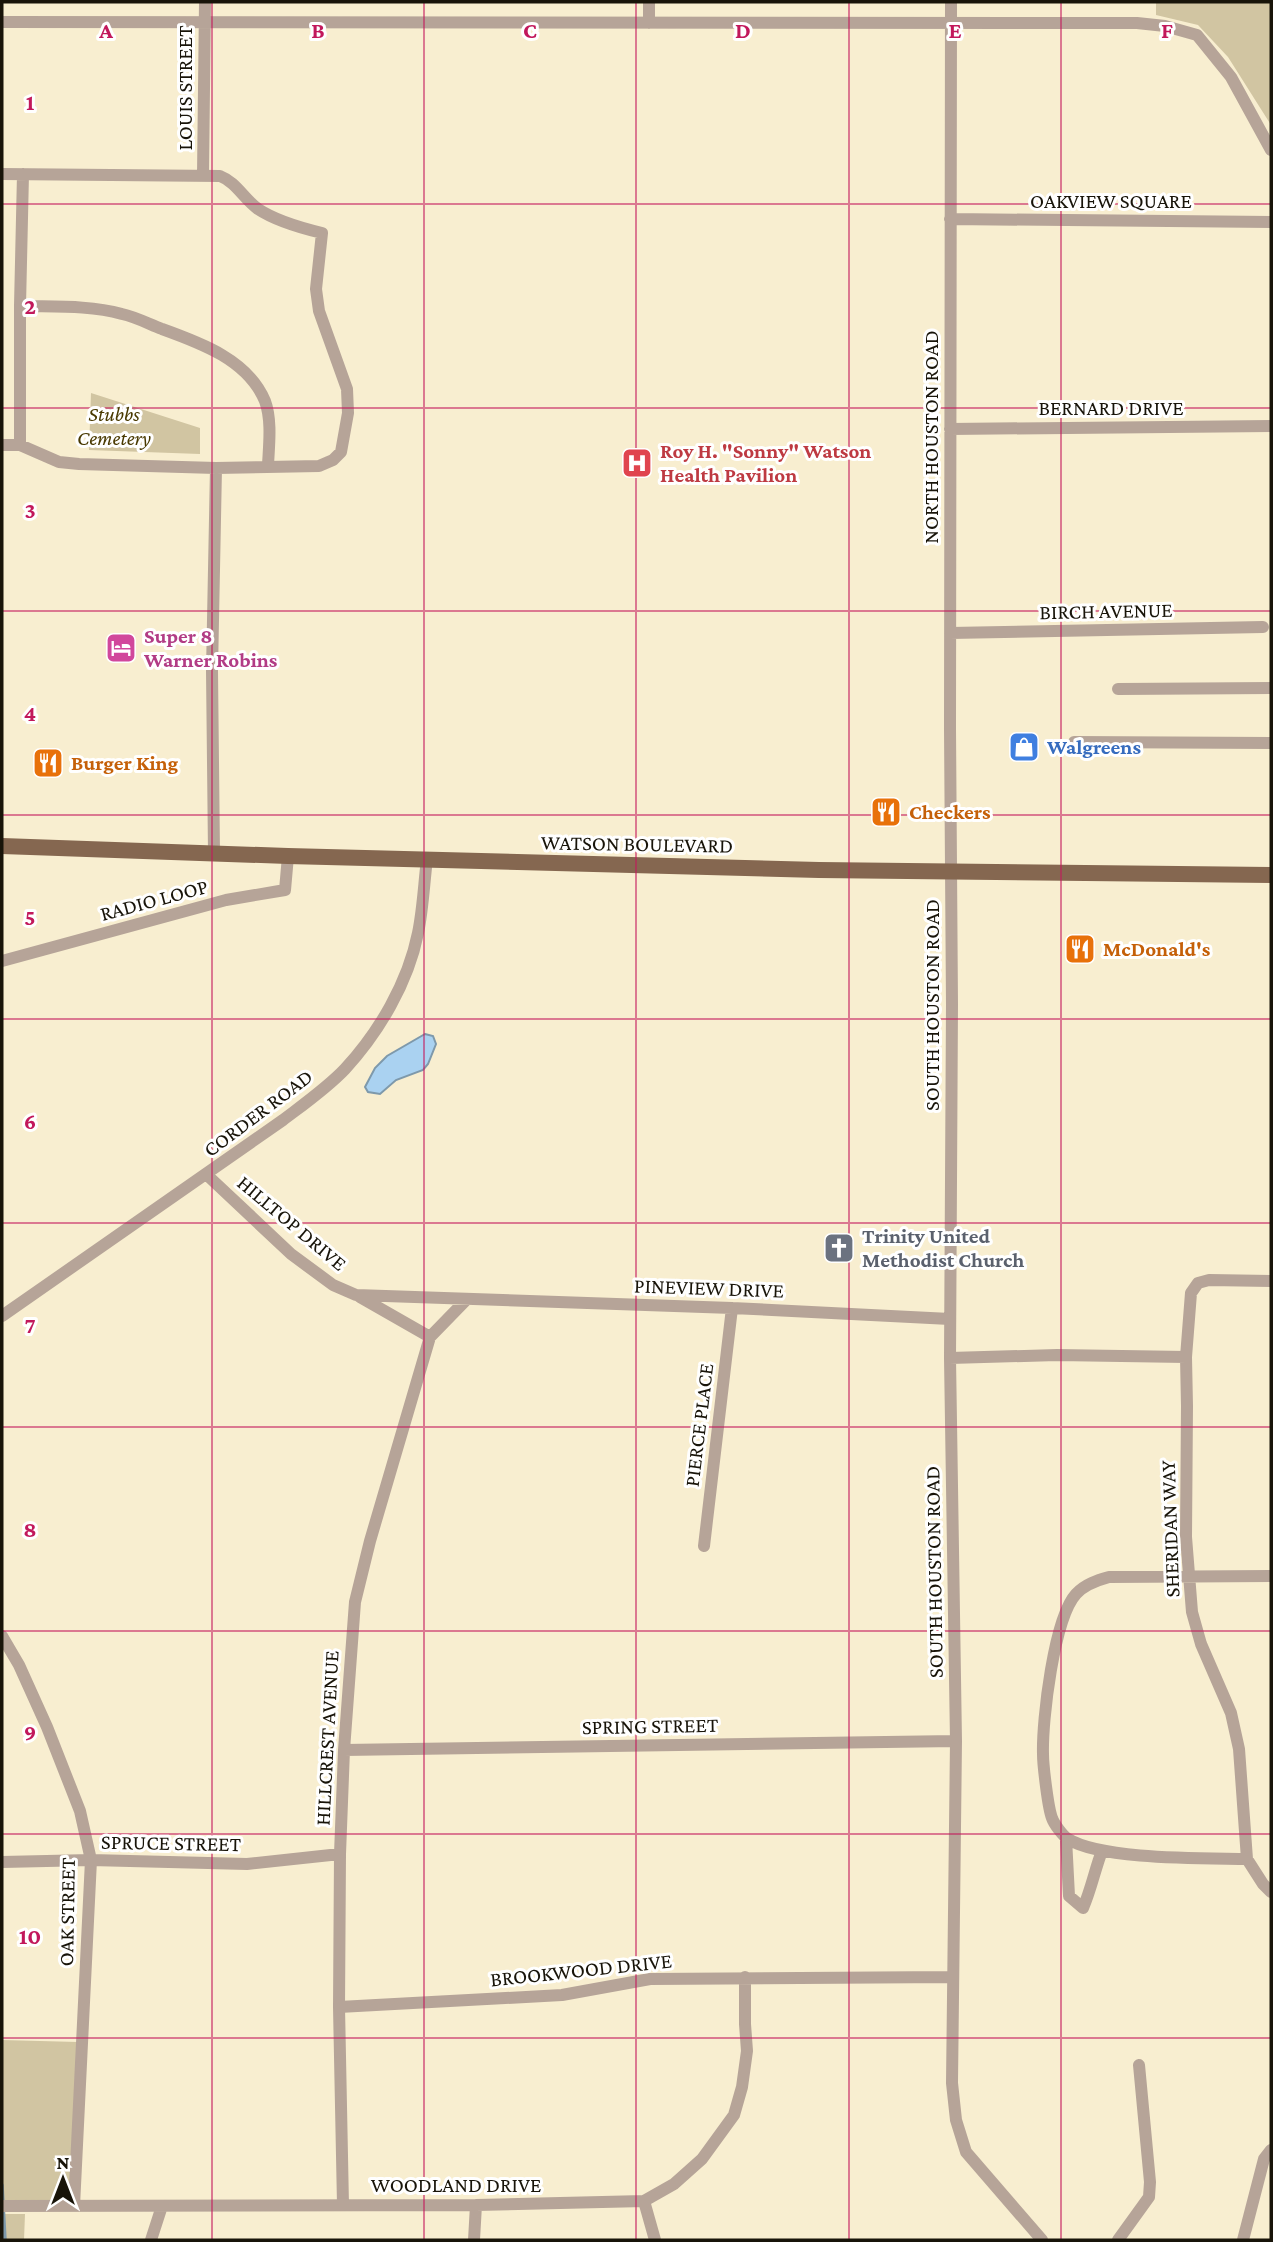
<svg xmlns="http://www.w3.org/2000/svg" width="1273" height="2242" font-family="'Crimson Pro',serif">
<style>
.green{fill:#d1c5a2}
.water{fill:#aad2f1;stroke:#7e99ab;stroke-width:2}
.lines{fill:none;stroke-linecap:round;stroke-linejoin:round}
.stream{stroke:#7e99ab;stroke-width:3.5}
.minor{stroke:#b6a498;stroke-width:12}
.major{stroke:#856750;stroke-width:16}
.grid{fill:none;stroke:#c2185b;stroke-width:2;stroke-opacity:0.55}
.labels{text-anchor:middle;stroke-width:6;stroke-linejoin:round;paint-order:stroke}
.street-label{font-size:21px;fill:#181409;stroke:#fff}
.park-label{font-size:21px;font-style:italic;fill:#493900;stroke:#fff}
.health-label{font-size:21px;font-weight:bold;fill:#be3a42;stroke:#fff;text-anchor:start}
.hotel-label{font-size:21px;font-weight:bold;fill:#b23c85;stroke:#fff;text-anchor:start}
.shop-label{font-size:21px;font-weight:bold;fill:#366cbe;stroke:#fff;text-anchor:start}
.food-label{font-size:21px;font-weight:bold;fill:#c56008;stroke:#fff;text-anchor:start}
.worship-label{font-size:21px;font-weight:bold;fill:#5b616d;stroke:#fff;text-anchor:start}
.grid-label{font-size:23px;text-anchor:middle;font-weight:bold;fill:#c2185b;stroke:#fff;stroke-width:6;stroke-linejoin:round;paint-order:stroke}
</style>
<rect width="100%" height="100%" fill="#f8eed0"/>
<path class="green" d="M 1156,2 L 1271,2 L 1271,125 L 1228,57 L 1198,25 L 1156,15 Z
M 91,393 L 200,428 L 200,454 L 89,450 Z
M 2,2040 L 78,2042 L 70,2200 L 2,2200 Z
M 2,2214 L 25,2214 L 24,2240 L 2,2240 Z"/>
<path class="water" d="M 425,1034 L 433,1036 L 436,1044 L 428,1064 L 423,1070 L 396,1080 L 380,1094 L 368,1092 L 365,1087 L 375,1068 L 387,1056 Z"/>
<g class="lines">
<path class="stream" d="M 2,2185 L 5,2240"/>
<path class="minor" d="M 951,2 L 950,729 L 952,1004 L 950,1358 L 956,1741 L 952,2083 L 956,2120 L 966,2152 L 1042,2240
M 2,22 L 1137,23 L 1165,26 L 1197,35 L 1231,77 L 1271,150
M 649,23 L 649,2
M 2,174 L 220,176 C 236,182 244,199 258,209 C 276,221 301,228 322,233 L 316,289 L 319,311 L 347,389 L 348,413 L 341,452 L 333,460 L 319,466 L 216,468 L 79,464 L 59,462 L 20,445 L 2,445
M 203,175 L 205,2
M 950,219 L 1271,222
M 20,306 C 54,307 89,305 122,314 C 136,317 149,324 162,329 C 201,343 248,360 265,401 C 272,420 269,445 268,465
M 950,429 L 1271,426
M 20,445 L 20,306 L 23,174
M 950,633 L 1263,627
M 1118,689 L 1271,688
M 1074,742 L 1271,743
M 214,853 L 212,671 L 216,468
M 2,961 L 226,900 L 285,890 L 288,856
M 207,1175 L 291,1254 L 333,1285 L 356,1295 L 732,1308 L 950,1319
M 360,1297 L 430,1337
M 2,1316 L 283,1120 C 304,1104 327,1088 345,1069 C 379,1032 408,983 418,933 C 423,909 424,883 427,859
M 950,1358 L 1057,1355 L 1186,1357
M 704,1546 L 732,1308
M 1271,1576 L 1109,1577 C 1098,1580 1085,1584 1076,1594 C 1054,1618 1042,1720 1043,1754 C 1043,1765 1048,1808 1052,1818 C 1054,1824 1063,1836 1068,1839 C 1102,1860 1204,1858 1247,1859 L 1263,1884 L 1271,1892
M 2,1636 L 19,1665 L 47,1727 L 80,1811 L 91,1860 L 74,2206
M 344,1750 L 956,1741
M 1066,1838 L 1069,1896 L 1083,1908 C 1091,1890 1095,1869 1102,1851
M 1247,1859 L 1239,1749 L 1231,1713 L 1201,1644 L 1192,1612 L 1186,1537 L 1187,1406 L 1186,1357 L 1191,1293 L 1198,1283 L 1209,1280 L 1271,1281
M 2,1862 L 91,1860 L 247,1864 L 340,1854
M 339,2007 L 562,1995 L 650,1979 L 952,1977
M 644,2201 L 655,2240
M 343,2205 L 339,2007 L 340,1854 L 344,1750 L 355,1602 L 370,1541 L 430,1337 L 467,1299
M 2,2206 L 476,2205 L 644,2201 L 674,2184 L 702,2159 L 734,2115 L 742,2087 L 747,2051 L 745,2024 L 745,1977
M 151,2240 L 162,2206
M 474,2240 L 476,2205
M 1118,2240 L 1149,2197 L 1150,2182 L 1139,2065
M 1243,2240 L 1264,2159 L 1271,2150"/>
<path class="major" d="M 2,846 L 288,856 L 819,870 L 1271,875"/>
</g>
<path class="grid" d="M 212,2 L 212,2240M 424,2 L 424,2240M 636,2 L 636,2240M 849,2 L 849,2240M 1061,2 L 1061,2240M 2,204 L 1271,204M 2,408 L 1271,408M 2,611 L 1271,611M 2,815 L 1271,815M 2,1019 L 1271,1019M 2,1223 L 1271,1223M 2,1427 L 1271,1427M 2,1631 L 1271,1631M 2,1834 L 1271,1834M 2,2038 L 1271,2038"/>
<defs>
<g id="hospital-square" transform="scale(1.575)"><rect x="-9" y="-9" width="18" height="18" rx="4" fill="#e0444e" stroke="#fff"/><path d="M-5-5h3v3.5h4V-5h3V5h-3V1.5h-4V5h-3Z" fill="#fff"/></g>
<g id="hotel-square" transform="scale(1.575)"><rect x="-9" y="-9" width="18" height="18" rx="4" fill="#d1479c" stroke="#fff"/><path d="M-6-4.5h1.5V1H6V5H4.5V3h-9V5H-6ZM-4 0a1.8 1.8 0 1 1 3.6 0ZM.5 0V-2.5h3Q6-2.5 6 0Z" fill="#fff"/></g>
<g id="shop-square" transform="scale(1.575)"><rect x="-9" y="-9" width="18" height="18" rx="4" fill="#3f7fe0" stroke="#fff"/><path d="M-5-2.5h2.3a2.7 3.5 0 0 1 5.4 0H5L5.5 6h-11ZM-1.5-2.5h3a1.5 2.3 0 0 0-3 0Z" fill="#fff"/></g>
<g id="restaurant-square" transform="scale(1.575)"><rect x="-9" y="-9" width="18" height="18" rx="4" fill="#e8710a" stroke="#fff"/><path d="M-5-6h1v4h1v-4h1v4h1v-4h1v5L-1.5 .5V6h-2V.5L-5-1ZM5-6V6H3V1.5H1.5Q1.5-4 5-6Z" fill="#fff"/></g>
<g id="church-square" transform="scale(1.575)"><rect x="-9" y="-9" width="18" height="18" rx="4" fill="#6b7280" stroke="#fff"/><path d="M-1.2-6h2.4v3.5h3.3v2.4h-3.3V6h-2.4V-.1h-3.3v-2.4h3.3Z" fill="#fff"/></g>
</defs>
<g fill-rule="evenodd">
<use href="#hospital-square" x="637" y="463"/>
<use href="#hotel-square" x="121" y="648"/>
<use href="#shop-square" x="1024" y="747"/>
<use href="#restaurant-square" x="48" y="763"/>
<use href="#restaurant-square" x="886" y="812"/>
<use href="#restaurant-square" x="1080" y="949"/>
<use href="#church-square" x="839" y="1248"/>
</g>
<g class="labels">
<g class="street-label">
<text transform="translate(185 88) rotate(-90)" y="7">LOUIS STREET</text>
<text x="1111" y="208">OAKVIEW SQUARE</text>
<text x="1111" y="415">BERNARD DRIVE</text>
<text transform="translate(931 437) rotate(-90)" y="7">NORTH HOUSTON ROAD</text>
<text transform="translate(1106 611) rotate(-1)" y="7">BIRCH AVENUE</text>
<text transform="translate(637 844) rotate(1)" y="7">WATSON BOULEVARD</text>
<text transform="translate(154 900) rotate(-15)" y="7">RADIO LOOP</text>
<text transform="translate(932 1005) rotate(-90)" y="7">SOUTH HOUSTON ROAD</text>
<text transform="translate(258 1113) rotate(-37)" y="7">CORDER ROAD</text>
<text transform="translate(292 1223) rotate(40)" y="7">HILLTOP DRIVE</text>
<text transform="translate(709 1288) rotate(2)" y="7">PINEVIEW DRIVE</text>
<text transform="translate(699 1425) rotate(-83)" y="7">PIERCE PLACE</text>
<text transform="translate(1170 1529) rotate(-92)" y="7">SHERIDAN WAY</text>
<text transform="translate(934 1572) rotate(-91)" y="7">SOUTH HOUSTON ROAD</text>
<text transform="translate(650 1726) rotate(-1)" y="7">SPRING STREET</text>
<text transform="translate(327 1738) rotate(-87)" y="7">HILLCREST AVENUE</text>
<text transform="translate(171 1843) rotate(1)" y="7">SPRUCE STREET</text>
<text transform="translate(67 1912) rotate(-89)" y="7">OAK STREET</text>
<text transform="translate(581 1970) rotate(-6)" y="7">BROOKWOOD DRIVE</text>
<text x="456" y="2192">WOODLAND DRIVE</text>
</g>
<g class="park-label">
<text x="114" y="421">Stubbs<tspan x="114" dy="24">Cemetery</tspan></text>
</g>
<g class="health-label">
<text x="660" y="458">Roy H. "Sonny" Watson<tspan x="660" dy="24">Health Pavilion</tspan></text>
</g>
<g class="hotel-label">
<text x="144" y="643">Super 8<tspan x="144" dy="24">Warner Robins</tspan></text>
</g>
<g class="shop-label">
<text x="1047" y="754">Walgreens</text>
</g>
<g class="food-label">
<text x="71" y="770">Burger King</text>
<text x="909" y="819">Checkers</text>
<text x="1103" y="956">McDonald's</text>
</g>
<g class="worship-label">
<text x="862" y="1243">Trinity United<tspan x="862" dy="24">Methodist Church</tspan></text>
</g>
</g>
<g class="grid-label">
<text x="106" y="38">A</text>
<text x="318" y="38">B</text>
<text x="530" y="38">C</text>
<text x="743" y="38">D</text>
<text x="955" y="38">E</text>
<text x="1167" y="38">F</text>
<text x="30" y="110">1</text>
<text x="30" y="314">2</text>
<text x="30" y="518">3</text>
<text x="30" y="721">4</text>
<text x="30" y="925">5</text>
<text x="30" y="1129">6</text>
<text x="30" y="1333">7</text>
<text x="30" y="1537">8</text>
<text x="30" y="1740">9</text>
<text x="30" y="1944">10</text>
</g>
<rect width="1273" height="2242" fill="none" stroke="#181409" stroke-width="7"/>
<g transform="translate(63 2179)" stroke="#ffffff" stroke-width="5" paint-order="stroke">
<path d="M0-5L12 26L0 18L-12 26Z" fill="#181409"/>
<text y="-10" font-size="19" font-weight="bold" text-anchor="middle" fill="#181409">N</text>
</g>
</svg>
